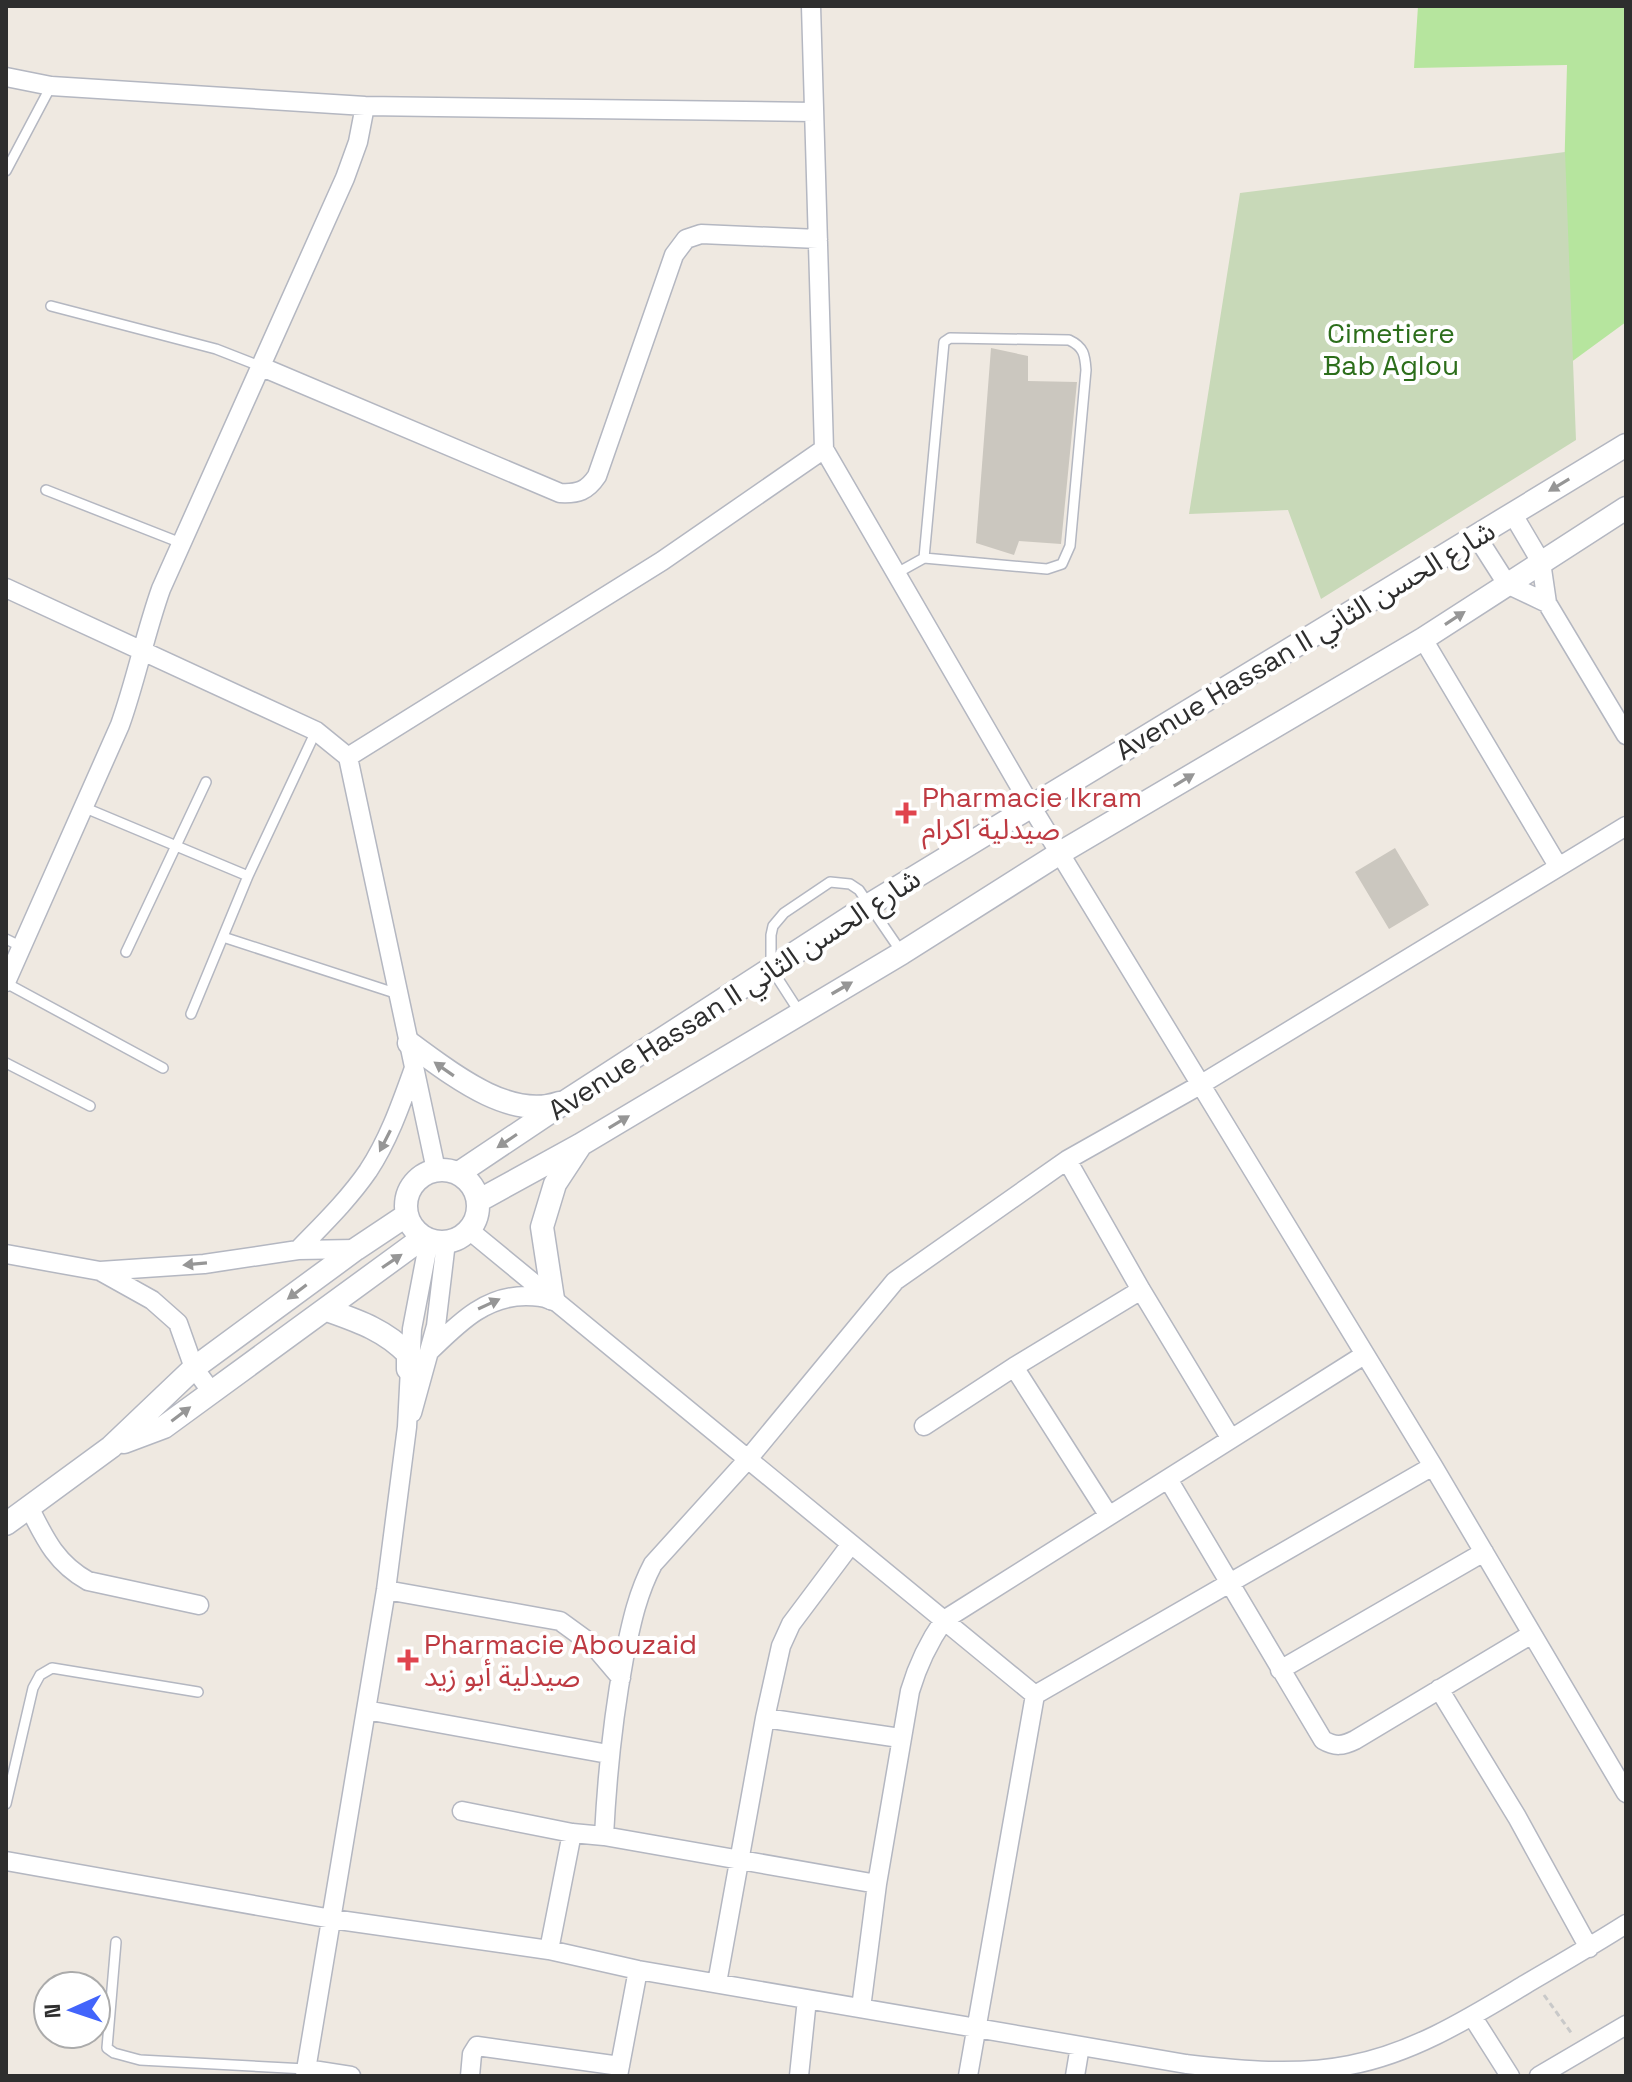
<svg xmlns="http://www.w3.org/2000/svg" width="1632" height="2082" font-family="'Space Grotesk','Noto Sans Arabic',sans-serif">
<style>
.green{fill:#b6e59e}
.cemetery{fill:#c8d9b8}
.building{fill:#cbc7bf}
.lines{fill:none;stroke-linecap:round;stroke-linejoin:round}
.service-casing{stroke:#b4b7c1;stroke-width:12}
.minor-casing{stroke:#b4b7c1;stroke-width:21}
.tertiary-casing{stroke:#b4b7c1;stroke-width:25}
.path{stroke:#c9c9c9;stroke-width:3;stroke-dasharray:6 4;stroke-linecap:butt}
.service{stroke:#fff;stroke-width:9}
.minor{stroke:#fff;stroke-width:18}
.tertiary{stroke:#fff;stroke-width:22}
.oneway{fill:#969696}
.health-dot{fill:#e0444e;stroke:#fff;stroke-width:3}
.labels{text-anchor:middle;stroke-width:8;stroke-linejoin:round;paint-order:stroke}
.park-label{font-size:28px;fill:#2c6e1b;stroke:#fff}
.street-label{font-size:28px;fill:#2e2e2e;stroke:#fff}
.health-label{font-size:28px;fill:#be3a42;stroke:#fff;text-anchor:start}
</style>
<rect width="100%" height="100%" fill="#efe9e1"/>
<path class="green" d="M 1418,6 L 1626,6 L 1626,322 L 1559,371 L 1567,65 L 1414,68 Z"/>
<path class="cemetery" d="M 1565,152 L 1576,440 L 1321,599 L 1288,510 L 1189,514 L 1240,193 Z"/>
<path class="building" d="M 991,348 L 1028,356 L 1028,381 L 1077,382 L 1061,544 L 1019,541 L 1014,555 L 976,543 Z
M 1395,848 L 1429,905 L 1389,929 L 1355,872 Z"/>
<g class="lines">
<g class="service-casing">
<path id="service" d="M 6,171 L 51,86
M 51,306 L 216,349 L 262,367
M 46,490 L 181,543
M 897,573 L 924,558 L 944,342 L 950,338 L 1069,340 C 1084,347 1085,355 1086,370 L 1070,546 L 1062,564 L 1047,569 L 924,558
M 83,807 L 248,876
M 223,937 L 398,994
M 6,939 L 22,947
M 126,952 L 206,782
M 6,983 L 163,1068
M 800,1013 L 771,968 L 771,935 L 773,926 L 784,913 L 830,882 L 850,884 L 859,890 L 902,953
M 191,1014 L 248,876 L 316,731
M 6,1063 L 90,1106
M 6,1804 L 33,1688 L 40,1675 L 52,1668 L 198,1692
M 116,1942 L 107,2048 L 114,2053 L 140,2060 L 306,2069"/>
</g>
<g class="minor-casing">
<path id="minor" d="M 811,6 L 824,449 L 1031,806 L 1433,1466 L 1626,1793
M 6,77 L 51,86 L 365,106 L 814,112
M 262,367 L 560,493 C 578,494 587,491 597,476 L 674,255 L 686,239 L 701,234 L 818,239
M 1512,513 L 1541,562 L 1547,603 L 1626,735
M 1477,537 L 1507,584 L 1547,603
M 6,588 L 316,731 L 348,757 L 436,1170
M 1423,639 L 1558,866
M 348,757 L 662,561 L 824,449
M 6,982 L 120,725 C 136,680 145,634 161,589 L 345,178 L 358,142 L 365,106
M 1067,1160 L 1141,1290 L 1231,1439
M 469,1230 L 1035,1695
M 298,1250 C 322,1225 348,1200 368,1171 C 389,1139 401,1104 414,1068
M 6,1254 L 100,1271 L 204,1264 L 298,1250 L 356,1249
M 100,1271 L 152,1300 L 178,1323 L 194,1368 L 211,1391
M 431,1350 C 459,1323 485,1296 526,1296 C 535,1296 543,1296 550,1300
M 1014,1367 L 1109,1516
M 412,1413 L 436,1326 L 446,1242
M 924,1426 L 1014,1367 L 1141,1290
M 1168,1479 L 1323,1740 C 1335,1747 1343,1746 1355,1740 L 1532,1634
M 29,1507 C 45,1539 56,1563 88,1581 L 199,1605
M 386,1590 L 560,1621 L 593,1645 L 621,1678
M 1280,1670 L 1484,1552
M 1439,1689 L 1517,1817 L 1589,1948
M 1035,1695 L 1433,1466
M 366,1710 L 608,1754
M 765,1718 L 900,1738
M 462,1811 L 572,1833 L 604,1836 L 877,1884
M 604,1836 C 607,1776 613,1717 624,1658 C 631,1625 637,1594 653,1564 L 748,1459 L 895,1281 L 1067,1160 L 1200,1085 L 1626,826
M 6,1861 L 332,1919 L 549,1950 L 638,1970 L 1186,2064 C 1241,2070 1295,2076 1350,2065 C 1414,2053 1471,2017 1526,1984 C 1560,1964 1593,1945 1626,1924
M 549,1950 L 572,1833
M 717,1983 L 765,1718 L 781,1646 L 791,1624 L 851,1544
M 861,2008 L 877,1884 L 910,1691 C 918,1664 928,1643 944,1620 L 1364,1355
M 1472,2016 L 1510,2076
M 306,2069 L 351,2076
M 305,2076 L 386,1590 L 407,1427 L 412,1329 L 429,1240
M 470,2076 L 472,2054 L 477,2046 L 620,2066
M 618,2076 L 638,1970
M 799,2076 L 807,1999
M 968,2076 L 1035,1695
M 1075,2076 L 1080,2046
M 1539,2076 L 1626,2025"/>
</g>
<g class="tertiary-casing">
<path id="tertiary" d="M 409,1043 C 448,1071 508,1121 559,1103
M406 1206a36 36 0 1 1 72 0a36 36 0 1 1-72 0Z
M 459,1173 L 568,1100 L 869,905 L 1626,445
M 478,1201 L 580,1145 L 902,953 L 1060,853 L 1423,639 L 1626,508
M 553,1299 L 542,1227 L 555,1184 L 580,1146
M 327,1310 C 358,1321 385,1330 408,1354 L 408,1369
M 124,1442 L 164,1427 L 424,1237
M 6,1524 L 111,1447 L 194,1368 L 356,1249 L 407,1215"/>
</g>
<path class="path" d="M 1544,1995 L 1572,2034"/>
<use href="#service" class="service"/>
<use href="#minor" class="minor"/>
<use href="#tertiary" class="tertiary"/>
</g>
<defs><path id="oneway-solid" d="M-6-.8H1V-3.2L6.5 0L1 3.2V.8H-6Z" transform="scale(2)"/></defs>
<g class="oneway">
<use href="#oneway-solid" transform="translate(1559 485) rotate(149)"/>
<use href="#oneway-solid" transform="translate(1455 618) rotate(-33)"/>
<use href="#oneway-solid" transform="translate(1184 780) rotate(-31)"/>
<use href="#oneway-solid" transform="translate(842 988) rotate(-30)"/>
<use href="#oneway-solid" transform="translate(444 1069) rotate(-145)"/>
<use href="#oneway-solid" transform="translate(619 1122) rotate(-31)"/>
<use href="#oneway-solid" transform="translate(385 1141) rotate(117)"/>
<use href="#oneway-solid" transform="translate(507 1141) rotate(146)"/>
<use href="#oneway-solid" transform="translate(392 1261) rotate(-34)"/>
<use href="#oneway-solid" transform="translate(195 1264) rotate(175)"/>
<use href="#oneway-solid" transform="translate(297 1292) rotate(143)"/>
<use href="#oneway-solid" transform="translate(489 1304) rotate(-25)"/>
<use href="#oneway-solid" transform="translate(181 1414) rotate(-37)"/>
</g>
<g class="health-dot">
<path d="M902 801h8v8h8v8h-8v8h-8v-8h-8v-8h8z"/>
<path d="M404 1648h8v8h8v8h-8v8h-8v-8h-8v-8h8z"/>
</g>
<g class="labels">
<g class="park-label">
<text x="1391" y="343">Cimetiere<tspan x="1391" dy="32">Bab Aglou</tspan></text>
</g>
<g class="street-label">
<text transform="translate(1305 640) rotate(-31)" y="10">Avenue Hassan II شارع الحسن الثاني</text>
<text transform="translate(734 994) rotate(-33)" y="10">Avenue Hassan II شارع الحسن الثاني</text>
</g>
<g class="health-label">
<text x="922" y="807">Pharmacie Ikram<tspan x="922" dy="32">صيدلية اكرام</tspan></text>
<text x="424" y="1654">Pharmacie Abouzaid<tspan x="424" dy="32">صيدلية أبو زيد</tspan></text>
</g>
</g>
<rect width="1632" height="2082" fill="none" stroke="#2e2e2e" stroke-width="16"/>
<g transform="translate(72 2010) rotate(267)"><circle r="38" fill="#ffffff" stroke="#ababab" stroke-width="2"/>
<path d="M0-6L14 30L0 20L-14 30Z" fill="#4264fb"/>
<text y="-12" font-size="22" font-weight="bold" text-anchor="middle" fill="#2e2e2e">N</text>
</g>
</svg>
